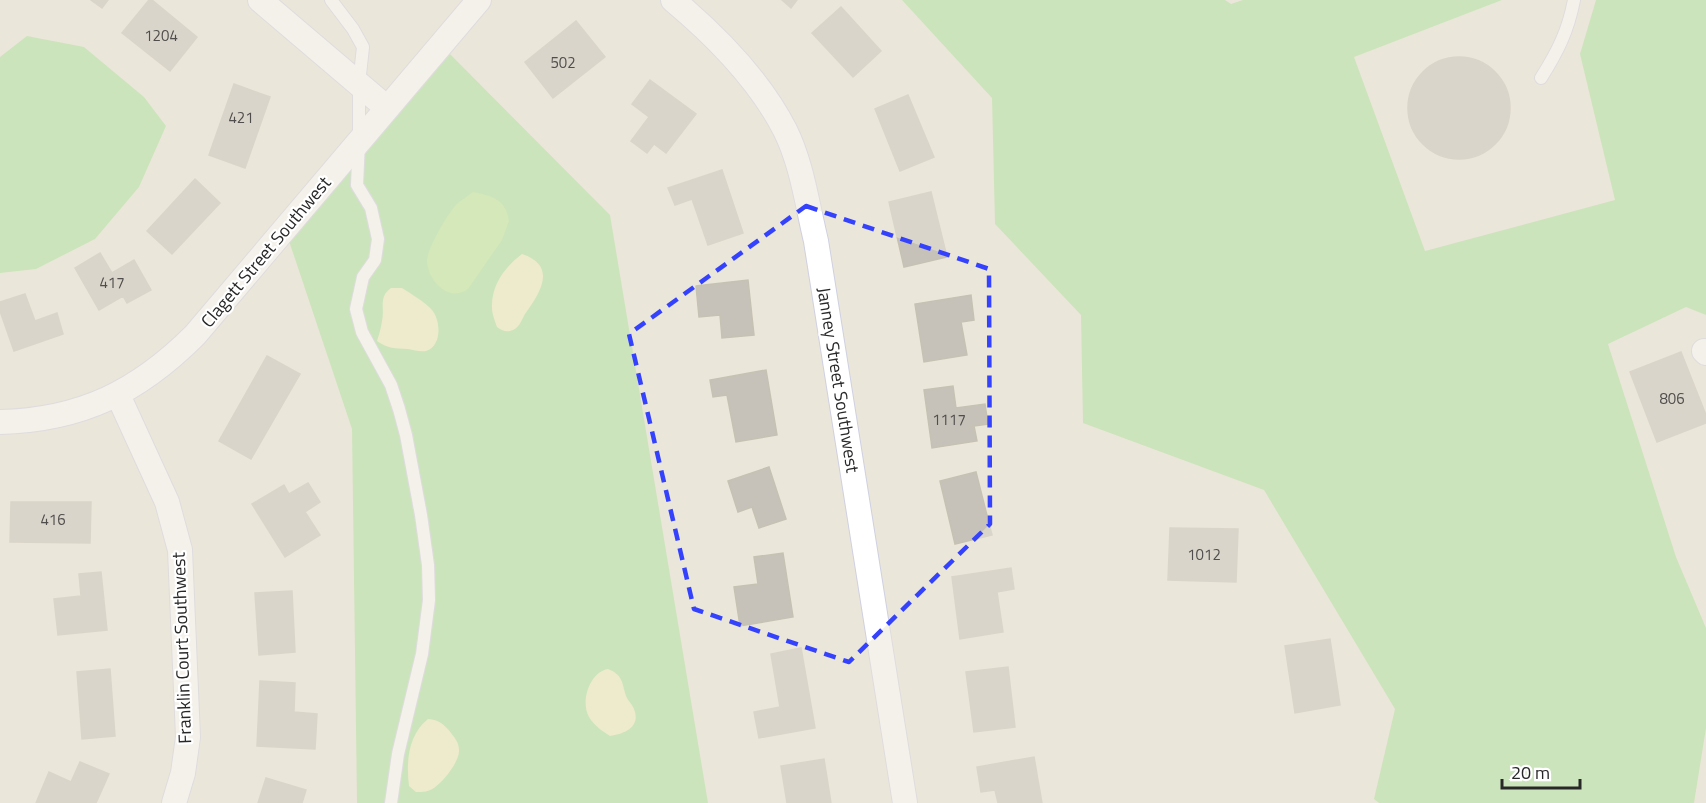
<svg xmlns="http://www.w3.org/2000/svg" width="1706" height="803" font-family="'Titillium Web',sans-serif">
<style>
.green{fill:#a6e394}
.sand{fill:#f2f0bb}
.pitch{fill:#b9eb90}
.building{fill:#c6c2b9;stroke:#c6c2b3;stroke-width:1.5}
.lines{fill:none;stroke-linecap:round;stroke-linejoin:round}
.lane-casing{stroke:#cfd0e2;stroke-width:14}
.street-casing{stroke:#cfd0e2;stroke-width:26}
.lane{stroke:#fff;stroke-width:12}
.street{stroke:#fff;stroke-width:24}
.marked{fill:none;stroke:#3542fd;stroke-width:4.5;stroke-dasharray:12 8;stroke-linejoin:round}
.labels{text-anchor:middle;stroke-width:4.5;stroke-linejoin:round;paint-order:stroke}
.number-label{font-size:15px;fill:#504e4c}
.street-label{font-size:18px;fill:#282828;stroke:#fff}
</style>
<rect width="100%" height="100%" fill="#ebe6da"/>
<path class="green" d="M 902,0 L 1225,0 L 1231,4 L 1243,0 L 1502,0 L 1354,57 L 1425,251 L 1615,200 L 1580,54 L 1596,0 L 1706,0 L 1706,315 L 1686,307 L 1608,344 L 1676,557 L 1706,628 L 1706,728 L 1694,803 L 1379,803 L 1374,799 L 1395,709 L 1264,490 L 1083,423 L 1081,315 L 995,224 L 992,98 Z
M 27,36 L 84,47 L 144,97 L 166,126 L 139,187 L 95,239 L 36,269 L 0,273 L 0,57 Z
M 441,45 L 610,215 L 708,803 L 357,803 L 352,429 L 285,229 Z"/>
<path class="sand" d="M 522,254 C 558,266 540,293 525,314 C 521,321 519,329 510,331 C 505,332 501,330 497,327 C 495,321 492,314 492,308 C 491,285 505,267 522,254 Z
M 391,288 L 402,288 C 411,294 425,302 432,310 C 441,321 442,346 426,351 C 420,352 414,350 408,349 C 395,348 388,349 377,341 C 379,335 381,328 382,321 C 385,309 378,297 391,288 Z
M 608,669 C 623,675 622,683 626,696 C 628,701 632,704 634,709 C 641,727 625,734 610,736 C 602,731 594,725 589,717 C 580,701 590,672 608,669 Z
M 428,719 C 439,720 444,724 451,733 C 455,738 459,743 459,750 C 460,761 443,782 434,788 C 428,792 423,792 416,792 L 409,786 C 406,762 408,735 428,719 Z"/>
<path class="pitch" d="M 473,192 C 492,196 506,199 509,221 L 502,240 L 468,289 C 449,303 428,281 427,261 C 427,249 449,211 458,203 C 463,199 468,196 473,192 Z"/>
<path class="building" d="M 91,0 L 108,0 L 102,8 Z
M 149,0 L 152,0 L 197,37 L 170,71 L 122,33 Z
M 782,0 L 797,0 L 791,8 Z
M 841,7 L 881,51 L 853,77 L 812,33 Z
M 576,21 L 605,57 L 553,98 L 525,62 Z
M1408 108a51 51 0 1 1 102 0a51 51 0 1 1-102 0Z
M 650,80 L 696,114 L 666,153 L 654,144 L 647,153 L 631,141 L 649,117 L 632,104 Z
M 234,84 L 270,97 L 245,168 L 209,155 Z
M 908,95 L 934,157 L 900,171 L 875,109 Z
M 722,170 L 743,233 L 708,245 L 692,199 L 675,205 L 668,188 Z
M 195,179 L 220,203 L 172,254 L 147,231 Z
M 931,192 L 947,257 L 904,267 L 889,202 Z
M 100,253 L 112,273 L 134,260 L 151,290 L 127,303 L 123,296 L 99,310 L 75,268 Z
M 748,280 L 754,335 L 722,338 L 720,315 L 699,317 L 696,286 Z
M 25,294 L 35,321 L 57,313 L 63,334 L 14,351 L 0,311 L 0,302 Z
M 971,295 L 974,320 L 961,322 L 967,355 L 924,362 L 915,304 Z
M 1681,352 L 1706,415 L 1706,423 L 1657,442 L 1630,372 Z
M 267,356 L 300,374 L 251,459 L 219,441 Z
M 766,370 L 777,435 L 736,442 L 727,395 L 713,397 L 710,380 Z
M 953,386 L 956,408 L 985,404 L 988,424 L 974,426 L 977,441 L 932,448 L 924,390 Z
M 769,467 L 786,519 L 759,528 L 752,507 L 738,512 L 728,481 Z
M 976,472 L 992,535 L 955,544 L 940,481 Z
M 308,483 L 320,502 L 305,512 L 320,535 L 285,557 L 252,504 L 284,485 L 289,494 Z
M 11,502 L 91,502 L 90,543 L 10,542 Z
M 1170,528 L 1238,529 L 1236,582 L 1168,580 Z
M 783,553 L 793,617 L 740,626 L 734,587 L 758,584 L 754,557 Z
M 1011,568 L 1014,589 L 997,592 L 1003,632 L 960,639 L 952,577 Z
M 101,572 L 107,630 L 58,635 L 54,599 L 81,596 L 79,574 Z
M 292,591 L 295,652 L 259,655 L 255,593 Z
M 1330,639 L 1340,705 L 1295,713 L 1285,646 Z
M 801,648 L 815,728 L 759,738 L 754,712 L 780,707 L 771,654 Z
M 1008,667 L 1015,727 L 974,732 L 966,672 Z
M 110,669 L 115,736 L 82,739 L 77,672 Z
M 260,681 L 295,683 L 294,712 L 317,714 L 315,749 L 257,746 Z
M 1034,757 L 1042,803 L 998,803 L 995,790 L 981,792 L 977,767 Z
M 824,759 L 831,803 L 787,803 L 781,766 Z
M 80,762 L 109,774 L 96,803 L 36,803 L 49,772 L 71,782 Z
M 266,778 L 306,790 L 302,803 L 258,803 Z"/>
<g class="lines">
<g class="lane-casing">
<path id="lane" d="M 331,0 L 353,29 L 363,47 L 359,84 L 359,141 L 357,185 L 371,208 L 378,239 L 375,260 L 363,277 L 356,309 L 362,332 L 391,385 L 399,409 L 406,435 L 421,515 L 428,565 L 429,600 L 422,654 L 398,754 L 391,803
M 1541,78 C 1558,51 1568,31 1574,0"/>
</g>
<g class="street-casing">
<path id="street" d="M 260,0 L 387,108
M 673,0 C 716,36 759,79 785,130 C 802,164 807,204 816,241 L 905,803
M 1704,351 L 1706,353
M 118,395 L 167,502 L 180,550 L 188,737 L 183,773 L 174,803
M 0,422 C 81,420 138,392 195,335 L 479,0"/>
</g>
<use href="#lane" class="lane"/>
<use href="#street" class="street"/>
</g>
<path d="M0 0H1706V803H0ZM 806,206 L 989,269 L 990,524 L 849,662 L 694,609 L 629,334 Z" fill="#ebe6da" fill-opacity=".55" fill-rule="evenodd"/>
<path class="marked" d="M 806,206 L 989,269 L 990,524 L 849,662 L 694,609 L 629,334 Z"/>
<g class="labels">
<g class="number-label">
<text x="161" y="41">1204</text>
<text x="563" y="68">502</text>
<text x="241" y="123">421</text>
<text x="112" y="288">417</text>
<text x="1672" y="404">806</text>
<text x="949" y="425">1117</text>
<text x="53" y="525">416</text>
<text x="1204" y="560">1012</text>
</g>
<g class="street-label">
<text transform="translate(266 252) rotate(-50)" y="6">Clagett Street Southwest</text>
<text transform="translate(838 380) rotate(81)" y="6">Janney Street Southwest</text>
<text transform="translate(182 648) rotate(-92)" y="6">Franklin Court Southwest</text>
</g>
</g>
<path d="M1502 779v9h78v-9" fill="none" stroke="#282828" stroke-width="3"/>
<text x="1511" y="779" font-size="18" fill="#282828" stroke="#ffffff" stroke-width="4.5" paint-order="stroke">20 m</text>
</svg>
